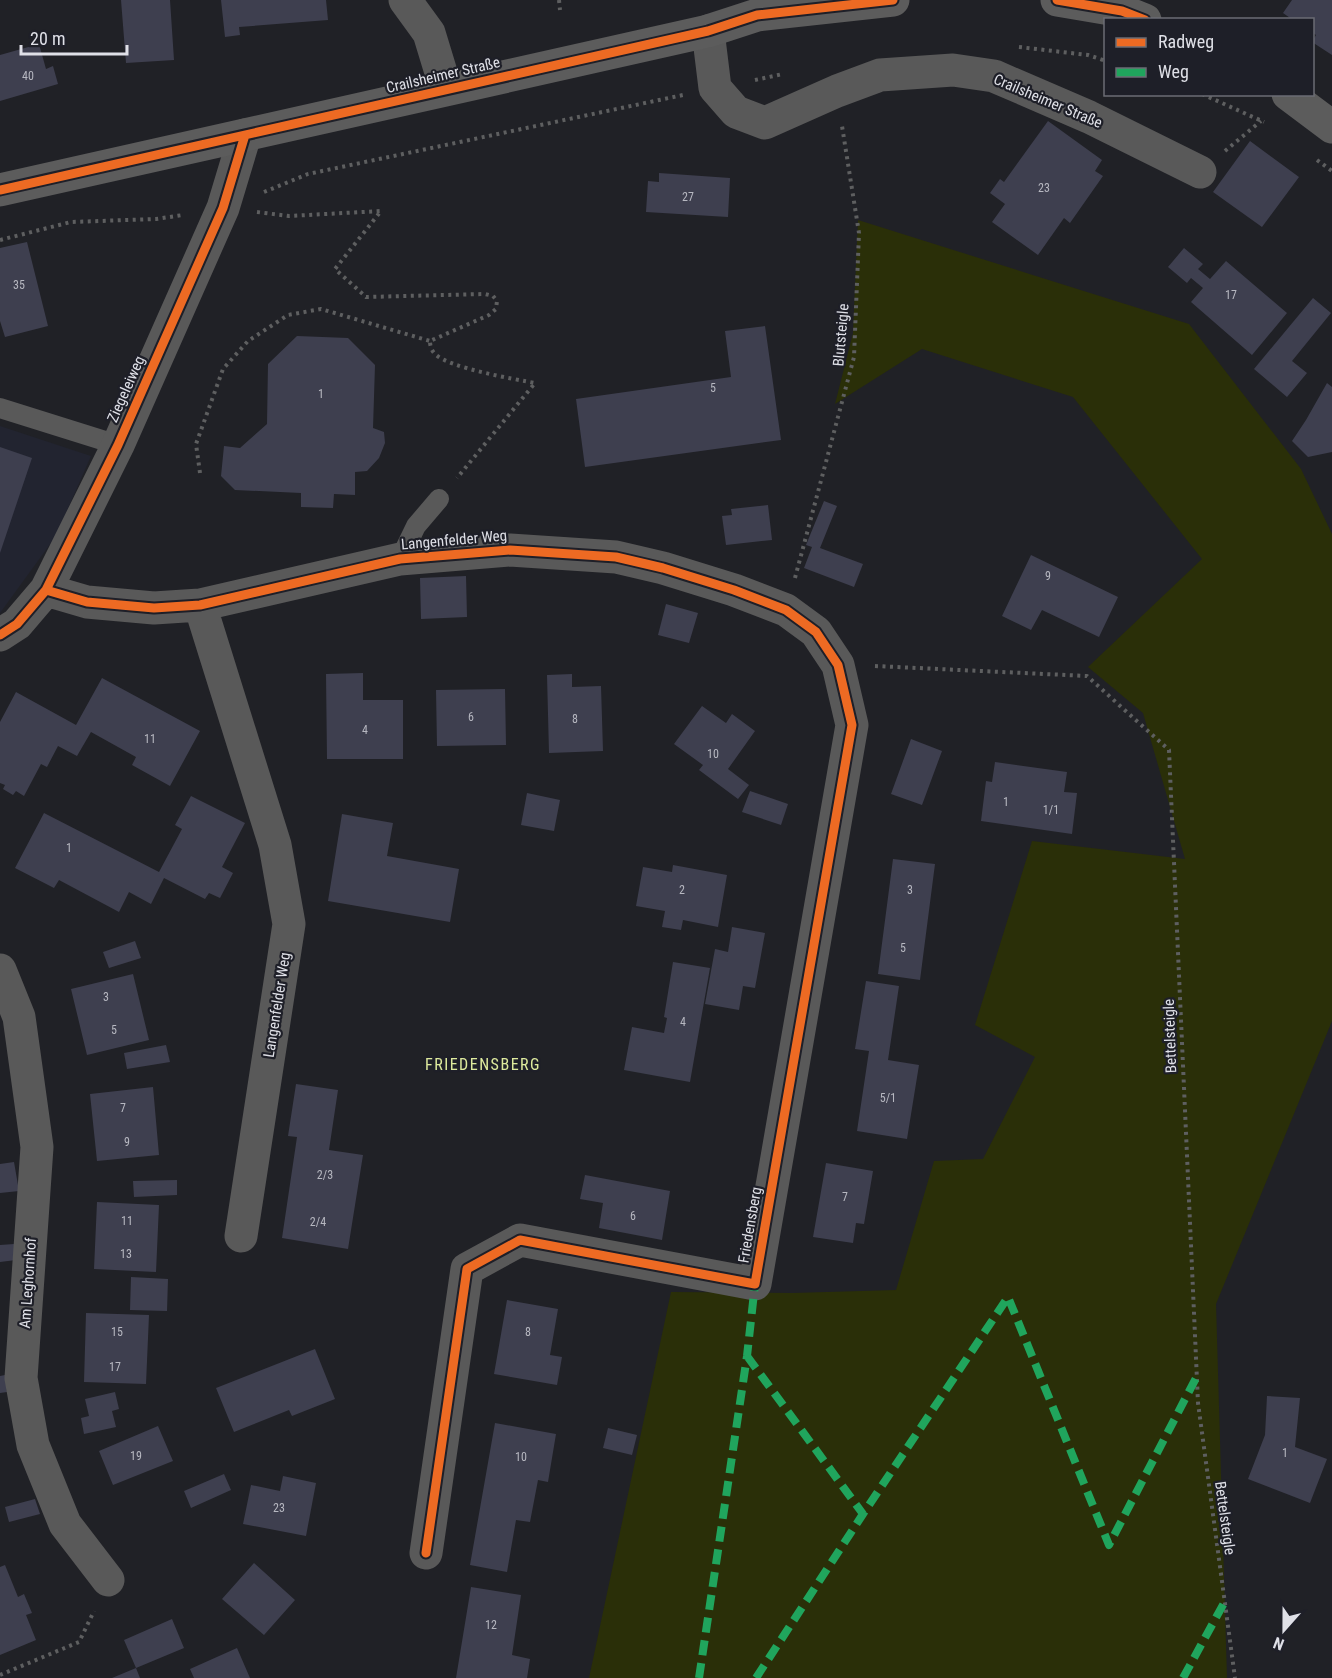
<svg xmlns="http://www.w3.org/2000/svg" width="1332" height="1678" font-family="'Roboto Condensed',sans-serif">
<style>
.built{fill:#222430}
.green{fill:#2a2f08}
.building{fill:#3e3f4f}
.lines{fill:none;stroke-linecap:round;stroke-linejoin:round}
.path{stroke:#5e5f60;stroke-width:4;stroke-dasharray:3 4.5;stroke-linecap:butt}
.service{stroke:#595959;stroke-width:20}
.minor{stroke:#595959;stroke-width:33}
.secondary{stroke:#5c5c5c;stroke-width:33}
.quiet{stroke:#20a55d;stroke-width:8;stroke-dasharray:15 8;stroke-linecap:butt}
.cycleway-casing{stroke:#1e1f28;stroke-width:13}
.cycleway{stroke:#ed6a23;stroke-width:9}
.labels{text-anchor:middle;stroke-width:4.5;stroke-linejoin:round;paint-order:stroke}
.number-label{font-size:12px;fill:#b7b8c1}
.street-label{font-size:15px;fill:#dfe0e7;stroke:#1e1f28}
.neighbourhood-label{font-size:16px;letter-spacing:1.5px;fill:#deea9d;stroke:#1e1f28}
</style>
<rect width="100%" height="100%" fill="#202126"/>
<path class="built" d="M 0,426 L 91,456 L 56,536 L 0,613 Z"/>
<path class="green" d="M 858,220 L 1189,324 L 1301,469 L 1332,534 L 1332,1021 L 1216,1304 L 1227,1678 L 589,1678 L 671,1292 L 793,1293 L 896,1290 L 934,1161 L 983,1159 L 1035,1057 L 975,1025 L 1032,841 L 1185,859 L 1143,713 L 1088,667 L 1202,559 L 1073,397 L 922,349 L 835,404 L 853,333 Z"/>
<path class="building" d="M 121,0 L 170,0 L 174,60 L 126,63 Z
M 221,0 L 326,0 L 328,20 L 239,27 L 240,35 L 225,37 Z
M 1292,0 L 1332,0 L 1332,55 L 1312,42 L 1316,35 L 1312,32 L 1312,20 L 1293,20 L 1283,13 Z
M 39,44 L 46,69 L 53,66 L 58,84 L 0,101 L 0,55 Z
M 1048,121 L 1102,160 L 1095,171 L 1103,176 L 1070,223 L 1064,218 L 1038,255 L 992,222 L 1005,204 L 990,193 L 1000,179 L 1004,182 Z
M 1250,141 L 1299,177 L 1262,227 L 1213,192 Z
M 659,173 L 730,178 L 728,217 L 646,212 L 648,181 L 659,182 Z
M 27,242 L 48,326 L 5,337 L 0,321 L 0,248 Z
M 1184,248 L 1203,264 L 1198,269 L 1210,279 L 1226,261 L 1287,313 L 1252,355 L 1191,302 L 1203,288 L 1191,278 L 1187,283 L 1168,267 Z
M 1313,298 L 1331,313 L 1292,361 L 1307,373 L 1287,397 L 1254,369 Z
M 765,326 L 781,440 L 585,467 L 576,399 L 731,377 L 725,331 Z
M 297,336 L 348,338 L 375,365 L 373,428 L 384,432 L 385,443 L 379,458 L 367,471 L 355,472 L 355,495 L 334,494 L 333,508 L 301,507 L 301,493 L 235,490 L 221,476 L 224,446 L 240,448 L 267,424 L 268,364 Z
M 1327,383 L 1332,387 L 1332,452 L 1308,457 L 1292,441 L 1306,420 Z
M 0,447 L 32,458 L 0,553 Z
M 824,501 L 837,506 L 820,548 L 863,564 L 854,587 L 804,568 L 812,547 L 806,545 Z
M 768,505 L 772,540 L 726,545 L 722,516 L 732,515 L 731,509 Z
M 1031,555 L 1118,597 L 1099,637 L 1042,610 L 1031,630 L 1002,616 Z
M 466,576 L 467,617 L 421,619 L 420,578 Z
M 666,604 L 698,613 L 689,643 L 658,635 Z
M 363,673 L 363,700 L 403,700 L 403,759 L 327,759 L 326,674 Z
M 572,674 L 572,687 L 601,686 L 603,751 L 549,753 L 547,675 Z
M 102,678 L 200,731 L 170,786 L 132,765 L 136,757 L 91,732 L 77,756 L 58,746 L 47,767 L 41,764 L 24,796 L 16,791 L 13,795 L 3,789 L 5,785 L 0,783 L 0,722 L 16,692 L 76,725 Z
M 505,689 L 506,745 L 437,746 L 436,690 Z
M 702,706 L 726,723 L 732,714 L 755,731 L 728,769 L 749,785 L 738,799 L 699,770 L 703,765 L 674,744 Z
M 911,739 L 942,751 L 922,805 L 891,794 Z
M 995,762 L 1067,772 L 1064,792 L 1077,793 L 1072,834 L 981,821 L 986,781 L 992,782 Z
M 750,791 L 788,804 L 781,825 L 742,812 Z
M 527,793 L 560,800 L 554,831 L 521,825 Z
M 191,796 L 245,823 L 222,867 L 233,873 L 220,898 L 209,893 L 205,899 L 164,878 L 151,904 L 129,892 L 119,912 L 59,880 L 54,888 L 15,868 L 44,813 L 159,872 L 182,829 L 175,825 Z
M 342,814 L 393,823 L 387,856 L 459,869 L 450,922 L 328,901 Z
M 893,859 L 935,864 L 920,980 L 878,974 Z
M 673,865 L 727,875 L 718,927 L 683,920 L 681,930 L 662,927 L 665,911 L 636,906 L 643,867 L 672,872 Z
M 732,927 L 765,933 L 755,988 L 743,986 L 739,1010 L 705,1004 L 715,949 L 728,952 Z
M 135,941 L 141,958 L 109,968 L 103,952 Z
M 673,962 L 710,968 L 690,1082 L 624,1070 L 632,1027 L 664,1033 L 667,1018 L 664,1017 Z
M 133,974 L 149,1040 L 87,1055 L 71,989 Z
M 866,981 L 899,986 L 888,1060 L 919,1065 L 907,1139 L 857,1131 L 869,1051 L 855,1049 Z
M 166,1045 L 170,1062 L 127,1069 L 124,1053 Z
M 296,1084 L 338,1090 L 329,1150 L 363,1155 L 348,1249 L 282,1238 L 297,1137 L 288,1136 Z
M 153,1087 L 159,1155 L 97,1161 L 90,1094 Z
M 14,1162 L 19,1191 L 0,1193 L 0,1164 Z
M 826,1163 L 873,1171 L 864,1224 L 856,1223 L 853,1243 L 813,1237 Z
M 585,1175 L 670,1191 L 662,1240 L 599,1228 L 603,1203 L 580,1199 Z
M 177,1180 L 177,1195 L 134,1197 L 133,1181 Z
M 97,1202 L 159,1205 L 156,1272 L 94,1269 Z
M 14,1244 L 16,1260 L 0,1262 L 0,1245 Z
M 131,1277 L 168,1279 L 167,1311 L 130,1310 Z
M 507,1300 L 558,1309 L 550,1355 L 562,1357 L 557,1385 L 494,1374 Z
M 86,1313 L 149,1315 L 146,1384 L 84,1382 Z
M 315,1349 L 335,1399 L 292,1416 L 289,1410 L 234,1432 L 216,1388 Z
M 5,1375 L 7,1392 L 0,1393 L 0,1376 Z
M 115,1392 L 119,1409 L 112,1411 L 116,1427 L 84,1434 L 81,1418 L 89,1416 L 85,1399 Z
M 1267,1396 L 1300,1398 L 1295,1447 L 1327,1459 L 1310,1503 L 1248,1479 L 1265,1435 Z
M 495,1423 L 556,1434 L 548,1482 L 538,1480 L 530,1522 L 516,1520 L 507,1572 L 470,1565 Z
M 158,1426 L 173,1461 L 113,1485 L 99,1451 Z
M 608,1428 L 637,1435 L 632,1455 L 603,1448 Z
M 224,1474 L 231,1490 L 191,1508 L 184,1491 Z
M 283,1476 L 316,1483 L 306,1536 L 243,1524 L 251,1485 L 280,1491 Z
M 35,1499 L 40,1514 L 9,1522 L 5,1507 Z
M 254,1563 L 295,1600 L 264,1635 L 222,1599 Z
M 5,1565 L 18,1597 L 24,1594 L 32,1613 L 26,1615 L 36,1640 L 0,1655 L 0,1567 Z
M 471,1587 L 521,1595 L 512,1655 L 530,1659 L 527,1678 L 456,1678 Z
M 172,1619 L 184,1648 L 136,1668 L 140,1678 L 112,1678 L 136,1668 L 124,1640 Z
M 237,1648 L 250,1678 L 194,1678 L 190,1669 Z"/>
<g class="lines">
<path class="path" d="M 559,0 L 560,10
M 1019,47 L 1088,55 L 1106,61
M 755,80 L 783,74
M 1202,94 L 1264,122
M 1225,151 L 1261,121
M 1317,160 L 1332,171
M 264,192 L 308,174 L 683,95
M 257,212 L 289,216 L 381,211 L 335,269 L 366,297 L 485,294 L 493,296 L 497,301 L 496,309 L 489,315 L 430,341 C 430,345 431,350 435,354 C 449,368 514,379 535,383 L 457,478
M 0,240 L 71,222 L 156,219 L 183,215
M 200,473 L 196,444 L 223,369 L 248,341 L 288,315 L 321,309 L 430,341
M 795,578 L 854,357 L 859,233 L 842,126
M 875,666 L 1087,676 L 1169,750 L 1198,1403 L 1235,1678
M 0,1675 L 79,1642 L 94,1611"/>
<path class="service" d="M 0,408 L 118,445
M 400,559 L 416,526 L 439,499"/>
<path class="minor" d="M 405,0 L 429,33 L 446,89
M 708,31 L 715,88 L 736,112 L 765,123 L 837,91 L 880,75 L 953,70 L 994,76 L 1089,117 L 1200,172
M 46,590 L 87,602 L 154,608 L 200,605 L 400,559 L 510,550 L 616,557 L 663,568 L 734,590 L 786,610 L 816,632 L 838,665 L 852,725 L 755,1284 L 520,1240 L 467,1269 L 426,1553
M 200,605 L 275,845 L 289,924 L 241,1236
M 0,635 L 17,624 L 46,590 L 118,445 L 223,208 L 245,135
M 0,970 L 19,1017 L 37,1147 L 21,1378 L 33,1445 L 65,1524 L 108,1580"/>
<path class="secondary" d="M 1057,0 L 1122,11 L 1145,20
M 1288,94 L 1332,127
M 0,190 L 708,31 L 757,15 L 893,0"/>
<path class="quiet" d="M 747,1356 L 863,1514
M 699,1678 L 747,1356 L 755,1284
M 756,1678 L 863,1514 L 1008,1297 L 1109,1545 L 1196,1378
M 1183,1678 L 1224,1603"/>
<g class="cycleway-casing">
<path id="cycleway" d="M 1057,0 L 1122,11 L 1145,20
M 0,190 L 708,31 L 757,15 L 893,0
M 46,590 L 87,602 L 154,608 L 200,605 L 400,559 L 510,550 L 616,557 L 663,568 L 734,590 L 786,610 L 816,632 L 838,665 L 852,725 L 755,1284 L 520,1240 L 467,1269 L 426,1553
M 0,635 L 17,624 L 46,590 L 118,445 L 223,208 L 245,135"/>
</g>
<use href="#cycleway" class="cycleway"/>
</g>
<g class="labels">
<g class="number-label">
<text x="28" y="80">40</text>
<text x="1044" y="192">23</text>
<text x="688" y="201">27</text>
<text x="19" y="289">35</text>
<text x="1231" y="299">17</text>
<text x="713" y="392">5</text>
<text x="321" y="398">1</text>
<text x="1048" y="580">9</text>
<text x="471" y="721">6</text>
<text x="575" y="723">8</text>
<text x="365" y="734">4</text>
<text x="150" y="743">11</text>
<text x="713" y="758">10</text>
<text x="1006" y="806">1</text>
<text x="1051" y="814">1/1</text>
<text x="69" y="852">1</text>
<text x="682" y="894">2</text>
<text x="910" y="894">3</text>
<text x="903" y="952">5</text>
<text x="106" y="1001">3</text>
<text x="683" y="1026">4</text>
<text x="114" y="1034">5</text>
<text x="888" y="1102">5/1</text>
<text x="123" y="1112">7</text>
<text x="127" y="1146">9</text>
<text x="325" y="1179">2/3</text>
<text x="845" y="1201">7</text>
<text x="633" y="1220">6</text>
<text x="127" y="1225">11</text>
<text x="318" y="1226">2/4</text>
<text x="126" y="1258">13</text>
<text x="117" y="1336">15</text>
<text x="528" y="1336">8</text>
<text x="115" y="1371">17</text>
<text x="1285" y="1457">1</text>
<text x="136" y="1460">19</text>
<text x="521" y="1461">10</text>
<text x="279" y="1512">23</text>
<text x="491" y="1629">12</text>
</g>
<g class="street-label">
<text transform="translate(443 75) rotate(-13)" y="5">Crailsheimer Straße</text>
<text transform="translate(1048 101) rotate(23)" y="5">Crailsheimer Straße</text>
<text transform="translate(841 335) rotate(-85)" y="5">Blutsteigle</text>
<text transform="translate(126 389) rotate(-66)" y="5">Ziegeleiweg</text>
<text transform="translate(454 540) rotate(-5)" y="5">Langenfelder Weg</text>
<text transform="translate(277 1005) rotate(-81)" y="5">Langenfelder Weg</text>
<text transform="translate(1170 1036) rotate(-92)" y="5">Bettelsteigle</text>
<text transform="translate(750 1225) rotate(-80)" y="5">Friedensberg</text>
<text transform="translate(28 1283) rotate(-86)" y="5">Am Leghornhof</text>
<text transform="translate(1225 1518) rotate(82)" y="5">Bettelsteigle</text>
</g>
<g class="neighbourhood-label">
<text x="483" y="1070">FRIEDENSBERG</text>
</g>
</g>
<rect x="1104" y="18" width="210" height="78" fill="#1e1f28" stroke="#6b6c74" stroke-width="1.5"/>
<rect x="1116" y="38" width="30" height="9" fill="#ed6a23" stroke="#6b6c74" stroke-width="1.5"/>
<text x="1158" y="48" font-size="18" fill="#dfe0e7">Radweg</text>
<rect x="1116" y="68" width="30" height="9" fill="#20a55d" stroke="#6b6c74" stroke-width="1.5"/>
<text x="1158" y="78" font-size="18" fill="#dfe0e7">Weg</text>
<g transform="translate(1284 1630) rotate(201)" stroke="#1e1f28" stroke-width="4.5" paint-order="stroke">
<path d="M0-4.5L10 22L0 15L-10 22Z" fill="#dfe0e7"/>
<text y="-9" font-size="16" font-weight="bold" text-anchor="middle" fill="#dfe0e7">N</text>
</g>
<path d="M21 45v9h106v-9" fill="none" stroke="#dfe0e7" stroke-width="3"/>
<text x="30" y="45" font-size="18" fill="#dfe0e7" stroke="#1e1f28" stroke-width="4.5" paint-order="stroke">20 m</text>
</svg>
